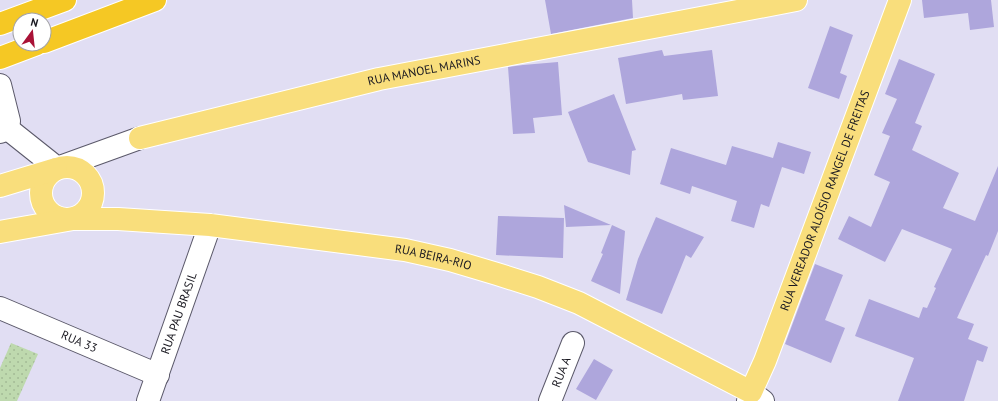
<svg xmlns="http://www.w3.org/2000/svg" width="998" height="401" font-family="'PT Sans',sans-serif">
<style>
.grass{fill:url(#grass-dots)}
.building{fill:#aea6dc}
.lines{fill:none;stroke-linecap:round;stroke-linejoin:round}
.minor-casing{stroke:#5b596a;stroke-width:24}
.major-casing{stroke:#fff;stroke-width:24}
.highway-casing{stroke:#fff;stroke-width:24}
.minor{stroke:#fff;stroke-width:22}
.major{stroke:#f9de7c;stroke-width:22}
.highway{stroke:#f5c824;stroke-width:22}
.labels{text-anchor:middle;stroke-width:3;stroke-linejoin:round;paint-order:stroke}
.street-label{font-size:12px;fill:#191820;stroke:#fff}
</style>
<defs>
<pattern id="grass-dots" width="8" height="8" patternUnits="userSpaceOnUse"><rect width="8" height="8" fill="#bed9ae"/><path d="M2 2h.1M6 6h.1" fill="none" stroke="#a3ba95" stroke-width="1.8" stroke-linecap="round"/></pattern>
</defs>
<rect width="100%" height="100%" fill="#e1def3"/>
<path class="grass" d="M 11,343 L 38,354 L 17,401 L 0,401 L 0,368 Z"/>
<path class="building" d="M 545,0 L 632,0 L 633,18 L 551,34 Z
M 922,0 L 991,0 L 994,27 L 970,30 L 968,13 L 924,18 Z
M 830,26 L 853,35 L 840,73 L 847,76 L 839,99 L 808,88 Z
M 662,50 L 664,56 L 712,50 L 718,96 L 683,100 L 682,94 L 626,104 L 618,58 Z
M 899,59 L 935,74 L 915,123 L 922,126 L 912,150 L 959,173 L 943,208 L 975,221 L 998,166 L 998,231 L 988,256 L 986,255 L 957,318 L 974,324 L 968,339 L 988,347 L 983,362 L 977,360 L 964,401 L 898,401 L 914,358 L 855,336 L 869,299 L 919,318 L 923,307 L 927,308 L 936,288 L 934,287 L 952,249 L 902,229 L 885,262 L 838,239 L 849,216 L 871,227 L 890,182 L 874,175 L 890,136 L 882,133 L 897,99 L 885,94 Z
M 558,62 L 562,115 L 533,118 L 535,133 L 513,134 L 508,67 L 523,65 Z
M 614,94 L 636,150 L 632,151 L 630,175 L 588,162 L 568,112 Z
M 778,142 L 811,152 L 804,174 L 782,167 L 769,207 L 761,204 L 754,228 L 731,221 L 737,201 L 692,186 L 690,194 L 660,184 L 671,148 L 726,165 L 732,146 L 773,158 Z
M 564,205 L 611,225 L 566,227 Z
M 498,216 L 564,218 L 563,258 L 496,255 Z
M 656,217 L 704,237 L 691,258 L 686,255 L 662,314 L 626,300 L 638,259 Z
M 612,225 L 625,231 L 620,294 L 591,281 L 603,254 L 601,253 Z
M 815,264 L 843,275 L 825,320 L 845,328 L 831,363 L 785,344 Z
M 594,359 L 613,370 L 596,400 L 576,389 Z"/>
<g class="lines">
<g class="minor-casing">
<g id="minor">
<path d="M 0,85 L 9,121 L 8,129 L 0,132"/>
<path d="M 8,129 L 57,168 L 140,138"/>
<path id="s1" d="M 0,308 L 158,375"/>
<path id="s2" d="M 148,401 L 210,225"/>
<path id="s3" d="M 550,401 L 573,343"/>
<path d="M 748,401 L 751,392 L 763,401"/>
</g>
</g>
<g class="major-casing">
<g id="major">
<path id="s4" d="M 140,138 L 379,79 L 796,0"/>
<circle cx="67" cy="193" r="26"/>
<path d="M 0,186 L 56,169"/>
<path id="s5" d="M 0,232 L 73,219 L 118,219 L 210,225 L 405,250 L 450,260 L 497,274 L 538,287 L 579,303 L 751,392 L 765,361 L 900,0"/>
</g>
</g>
<g class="highway-casing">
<path id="highway" d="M 0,24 L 65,0
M 44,42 L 155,0
M 0,58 L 37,44"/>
</g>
<use href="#minor" class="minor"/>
<use href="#major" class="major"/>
<use href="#highway" class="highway"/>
</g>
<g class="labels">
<g class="street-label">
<text dy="4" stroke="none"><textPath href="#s4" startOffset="292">RUA MANOEL MARINS</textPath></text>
<text dy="4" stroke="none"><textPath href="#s5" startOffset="989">RUA VEREADOR ALOÍSIO RANGEL DE FREITAS</textPath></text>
<text dy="4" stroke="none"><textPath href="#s5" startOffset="437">RUA BEIRA-RIO</textPath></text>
<text dy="4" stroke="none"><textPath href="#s2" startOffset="93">RUA PAU BRASIL</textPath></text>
<text dy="4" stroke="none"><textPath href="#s1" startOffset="86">RUA 33</textPath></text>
<text dy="4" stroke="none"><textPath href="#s3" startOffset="31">RUA A</textPath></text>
</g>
</g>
<g transform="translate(32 32) rotate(15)"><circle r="19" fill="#ffffff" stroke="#a3a3a6"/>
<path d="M0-3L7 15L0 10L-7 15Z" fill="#a91237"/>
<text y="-6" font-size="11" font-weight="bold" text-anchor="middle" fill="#191820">N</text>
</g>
</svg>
